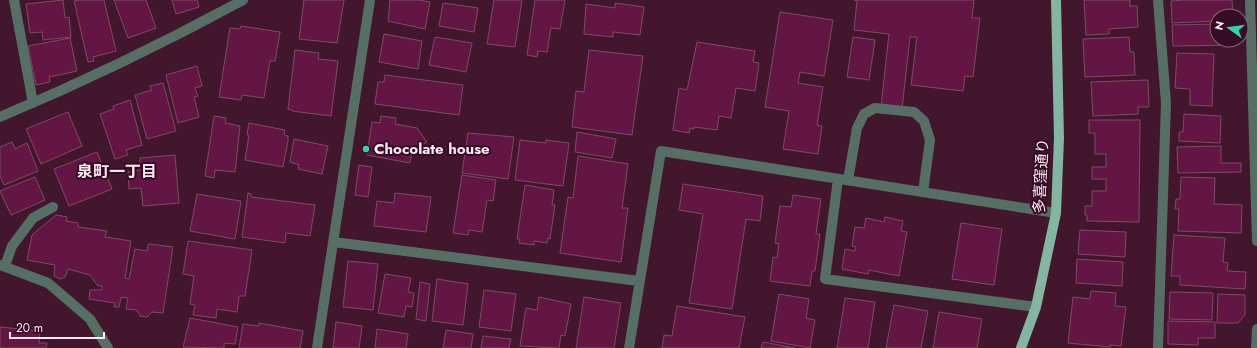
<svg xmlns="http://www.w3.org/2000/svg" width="1257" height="348" font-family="Jost,'Noto Sans JP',sans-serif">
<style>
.building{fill:#631543;stroke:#7d4c64}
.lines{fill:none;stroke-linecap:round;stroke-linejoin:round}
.minor{stroke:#566f66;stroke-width:10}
.major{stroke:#82b6a3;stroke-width:10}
.poi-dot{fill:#33d4a8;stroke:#360c24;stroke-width:1.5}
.labels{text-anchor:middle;stroke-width:4;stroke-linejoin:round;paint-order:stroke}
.poi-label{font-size:15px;font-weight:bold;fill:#fbe9f1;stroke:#360c24;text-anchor:start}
.street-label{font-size:15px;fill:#fbe9f1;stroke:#360c24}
.neighbourhood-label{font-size:16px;font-weight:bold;fill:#fbe9f1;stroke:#360c24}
</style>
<rect width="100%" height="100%" fill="#42172e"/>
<path class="building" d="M 63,0 L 65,18 L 69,17 L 71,37 L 43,40 L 42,32 L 30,33 L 26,4 Z
M 79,0 L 104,0 L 116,51 L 93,57 L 94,61 L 88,62 L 74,1 Z
M 114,0 L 146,0 L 156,28 L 128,38 Z
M 172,0 L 197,0 L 199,7 L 176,14 Z
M 304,0 L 344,0 L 337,43 L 299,39 Z
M 390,0 L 418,0 L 430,2 L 425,29 L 388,21 Z
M 494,0 L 522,0 L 515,47 L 487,44 Z
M 535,0 L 565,0 L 560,29 L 551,28 L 547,52 L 538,51 L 537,57 L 527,55 Z
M 854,0 L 974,0 L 972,18 L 980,18 L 973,77 L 965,76 L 963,91 L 911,85 L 917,37 L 910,37 L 902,109 L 881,107 L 889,34 L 854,30 L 857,1 Z
M 1084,0 L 1130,0 L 1130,6 L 1137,6 L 1138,27 L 1109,29 L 1109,34 L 1086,35 Z
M 1184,0 L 1232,0 L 1233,16 L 1217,16 L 1217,21 L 1172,23 L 1171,1 Z
M 443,3 L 478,8 L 474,32 L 439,26 Z
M 615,3 L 644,7 L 640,35 L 613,32 L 613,37 L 584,34 L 586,4 L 615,8 Z
M 780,12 L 833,20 L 824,76 L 800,72 L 798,83 L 823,87 L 817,125 L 822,126 L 818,154 L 783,149 L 789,111 L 765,107 Z
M 1217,24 L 1217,40 L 1236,40 L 1236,45 L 1173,46 L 1172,25 Z
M 241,26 L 280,32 L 275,61 L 270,61 L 264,98 L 242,95 L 241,100 L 219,97 L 230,28 L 240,29 Z
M 384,34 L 422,41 L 418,69 L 379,62 Z
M 435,37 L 472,43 L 466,72 L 429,65 Z
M 853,37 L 875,40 L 869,80 L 847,77 Z
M 1129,37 L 1130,52 L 1134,52 L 1135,75 L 1085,77 L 1083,39 Z
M 70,38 L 77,71 L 49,77 L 50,82 L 36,85 L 28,46 Z
M 697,42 L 755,51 L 753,62 L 759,63 L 755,91 L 736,88 L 731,118 L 719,116 L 717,130 L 694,127 L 694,129 L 690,128 L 689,133 L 673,130 L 679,88 L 687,90 Z
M 295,50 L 319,53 L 318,59 L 338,61 L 331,116 L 292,111 L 292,110 L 288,109 Z
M 589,50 L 643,56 L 632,135 L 572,127 L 576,91 L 584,92 Z
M 1177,53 L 1214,54 L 1212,106 L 1190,105 L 1190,89 L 1175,88 Z
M 197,66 L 202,86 L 195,88 L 198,96 L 194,97 L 199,117 L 178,123 L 166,75 Z
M 385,75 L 463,85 L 459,115 L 375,104 L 378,82 L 384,82 Z
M 1148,80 L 1149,107 L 1138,107 L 1138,114 L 1093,116 L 1091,82 Z
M 163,83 L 176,131 L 147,139 L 135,95 L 152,90 L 150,86 Z
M 130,100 L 142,145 L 126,150 L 128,155 L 115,159 L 100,114 L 114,109 L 113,106 Z
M 68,112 L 82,146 L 41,164 L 26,129 Z
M 1184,114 L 1221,116 L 1220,143 L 1179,141 L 1179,132 L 1183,132 Z
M 214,116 L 226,118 L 225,123 L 240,126 L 235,172 L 215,170 L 214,178 L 205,176 Z
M 381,116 L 396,118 L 395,124 L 417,128 L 427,142 L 412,151 L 410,163 L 367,155 L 372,122 L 380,123 Z
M 1089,120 L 1140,120 L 1139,222 L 1087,221 L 1087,215 L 1085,215 L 1085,206 L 1092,206 L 1092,191 L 1106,191 L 1106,179 L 1092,179 L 1092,167 L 1106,167 L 1106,154 L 1095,154 L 1095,133 L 1089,133 Z
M 249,123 L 285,130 L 284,135 L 288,136 L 288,141 L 283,167 L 245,160 L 249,135 L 247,135 Z
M 577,132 L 616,139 L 612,158 L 575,152 Z
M 468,133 L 514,137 L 508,179 L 462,173 Z
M 294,139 L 328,146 L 322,174 L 298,169 L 299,165 L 290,162 Z
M 520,140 L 546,143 L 546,140 L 569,143 L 563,186 L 515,180 Z
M 12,142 L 15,149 L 27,143 L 38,171 L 4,185 L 0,176 L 0,147 Z
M 1221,146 L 1221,163 L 1241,163 L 1241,172 L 1178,173 L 1177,147 Z
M 97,152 L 112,189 L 69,206 L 54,169 Z
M 175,155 L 179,203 L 143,206 L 141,188 L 129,189 L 128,172 L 140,170 L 140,158 Z
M 578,156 L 628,164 L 622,208 L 628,208 L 621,262 L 560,253 L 568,197 L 573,198 Z
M 359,165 L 372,167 L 368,197 L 355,195 Z
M 462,175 L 496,180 L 493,201 L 487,200 L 482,232 L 469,230 L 468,235 L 453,233 Z
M 35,177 L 45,200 L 11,215 L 0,191 Z
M 1181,177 L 1215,178 L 1214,204 L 1242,205 L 1241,233 L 1178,231 L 1179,209 L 1175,209 L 1176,199 L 1180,199 Z
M 683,184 L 763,196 L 760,221 L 746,219 L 732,309 L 689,303 L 703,214 L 679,210 Z
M 525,185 L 554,190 L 552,205 L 555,205 L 550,239 L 548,238 L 547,243 L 534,241 L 534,245 L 519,243 L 520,239 L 517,239 Z
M 248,193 L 251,194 L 251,197 L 315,205 L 310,236 L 286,233 L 285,243 L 242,237 Z
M 395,193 L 431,197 L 426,232 L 374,226 L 377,201 L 394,203 Z
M 197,194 L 241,201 L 235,239 L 190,231 Z
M 793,195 L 821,199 L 816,234 L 820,234 L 815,271 L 812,271 L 810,286 L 770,281 L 773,257 L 777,258 L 779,244 L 775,243 L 780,206 L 791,207 Z
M 56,215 L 67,217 L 66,221 L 78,223 L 78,227 L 107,231 L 105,237 L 131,241 L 125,278 L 129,279 L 135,249 L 147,251 L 148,245 L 150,244 L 173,247 L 163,313 L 152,312 L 147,317 L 140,316 L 137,310 L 126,309 L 128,298 L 121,297 L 119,307 L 114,307 L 115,303 L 89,299 L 90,290 L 102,290 L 102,286 L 97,285 L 90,275 L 68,269 L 65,277 L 61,279 L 54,276 L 55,265 L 27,260 L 32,235 Z
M 885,217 L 903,221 L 901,231 L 907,232 L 899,276 L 869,270 L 868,274 L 842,269 L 845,249 L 855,251 L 856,247 L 852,246 L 855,227 L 864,228 L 866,218 L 884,222 Z
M 961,223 L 1002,229 L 994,285 L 952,279 Z
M 1080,230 L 1126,232 L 1125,257 L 1078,254 Z
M 1174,235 L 1225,238 L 1223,262 L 1228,263 L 1227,271 L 1246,272 L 1245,289 L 1180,285 L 1180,276 L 1171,276 Z
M 188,241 L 252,250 L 245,296 L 239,296 L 237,312 L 217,309 L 216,318 L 193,315 L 195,305 L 190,304 L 194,276 L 183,274 Z
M 1077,259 L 1123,262 L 1122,286 L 1076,283 Z
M 348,261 L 378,264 L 373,310 L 343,307 Z
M 385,274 L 411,278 L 408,292 L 414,293 L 412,307 L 406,306 L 404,317 L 378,313 Z
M 437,279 L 468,284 L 463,325 L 432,321 Z
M 420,282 L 430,284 L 426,321 L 416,319 Z
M 484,290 L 516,294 L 511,331 L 479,327 Z
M 1091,291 L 1116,293 L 1115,306 L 1126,307 L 1121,346 L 1110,345 L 1110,347 L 1068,343 L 1073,297 L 1090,299 Z
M 1170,292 L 1213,293 L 1212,320 L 1169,319 Z
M 779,294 L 809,299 L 806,318 L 815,320 L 810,348 L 771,341 Z
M 1218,294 L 1245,295 L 1245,315 L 1238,323 L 1217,323 Z
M 539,297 L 571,304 L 565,336 L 561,335 L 559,348 L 520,346 L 526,308 L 537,310 Z
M 584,297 L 621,303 L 614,348 L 576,348 Z
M 845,298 L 875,302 L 868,348 L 837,348 Z
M 894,305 L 928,311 L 921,348 L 886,348 Z
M 677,306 L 745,317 L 739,348 L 662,348 L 664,335 L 672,336 Z
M 939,312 L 982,319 L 977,348 L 933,348 Z
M 190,318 L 238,327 L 235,344 L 224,343 L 224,348 L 183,347 Z
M 1168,321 L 1215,322 L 1215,338 L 1198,338 L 1198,345 L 1168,344 Z
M 336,322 L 362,326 L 359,348 L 333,348 Z
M 259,323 L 303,331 L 300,348 L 239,348 L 243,324 L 259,326 Z
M 0,327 L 40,331 L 39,343 L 47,343 L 46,348 L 0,348 Z
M 377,329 L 408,334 L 406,348 L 375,348 Z
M 446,330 L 473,334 L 471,348 L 443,348 Z
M 483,336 L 511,339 L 509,348 L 481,348 Z
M 763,342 L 795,348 L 761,348 Z"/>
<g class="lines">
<path class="minor" d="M 14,0 L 33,103
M 1158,0 L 1166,103 L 1158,348
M 1250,0 L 1257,241
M 0,117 C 83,82 164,43 243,0
M 838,179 L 825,279 L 1036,307
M 848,180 L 857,128 L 864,114 L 875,108 L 914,112 L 924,121 L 930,140 L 923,192
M 334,242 L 639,281
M 0,265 L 48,283 L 90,319 L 108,348
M 5,266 L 12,246 L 33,218 L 53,207
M 317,348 L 370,0
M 629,348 L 661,151 L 1056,213
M 1256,348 L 1257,329"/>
<path class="major" d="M 1021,348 L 1036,307 L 1056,213 L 1059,138 L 1056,0"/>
</g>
<circle class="poi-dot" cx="366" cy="149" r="4"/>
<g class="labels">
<g class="poi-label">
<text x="374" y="154">Chocolate house</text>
</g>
<g class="street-label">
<text transform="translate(1041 176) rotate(-87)" y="5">多喜窪通り</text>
</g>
<g class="neighbourhood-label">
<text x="117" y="177">泉町一丁目</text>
</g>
</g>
<g transform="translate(1229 28) rotate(284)"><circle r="19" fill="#360c24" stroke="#856476"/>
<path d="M0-3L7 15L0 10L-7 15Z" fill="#33d4a8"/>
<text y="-6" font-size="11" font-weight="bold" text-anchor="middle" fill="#fbe9f1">N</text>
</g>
<path d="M10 332v6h94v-6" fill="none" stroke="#fbe9f1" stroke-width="2"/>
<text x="16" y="332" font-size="12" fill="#fbe9f1" stroke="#360c24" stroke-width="3" paint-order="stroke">20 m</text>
</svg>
